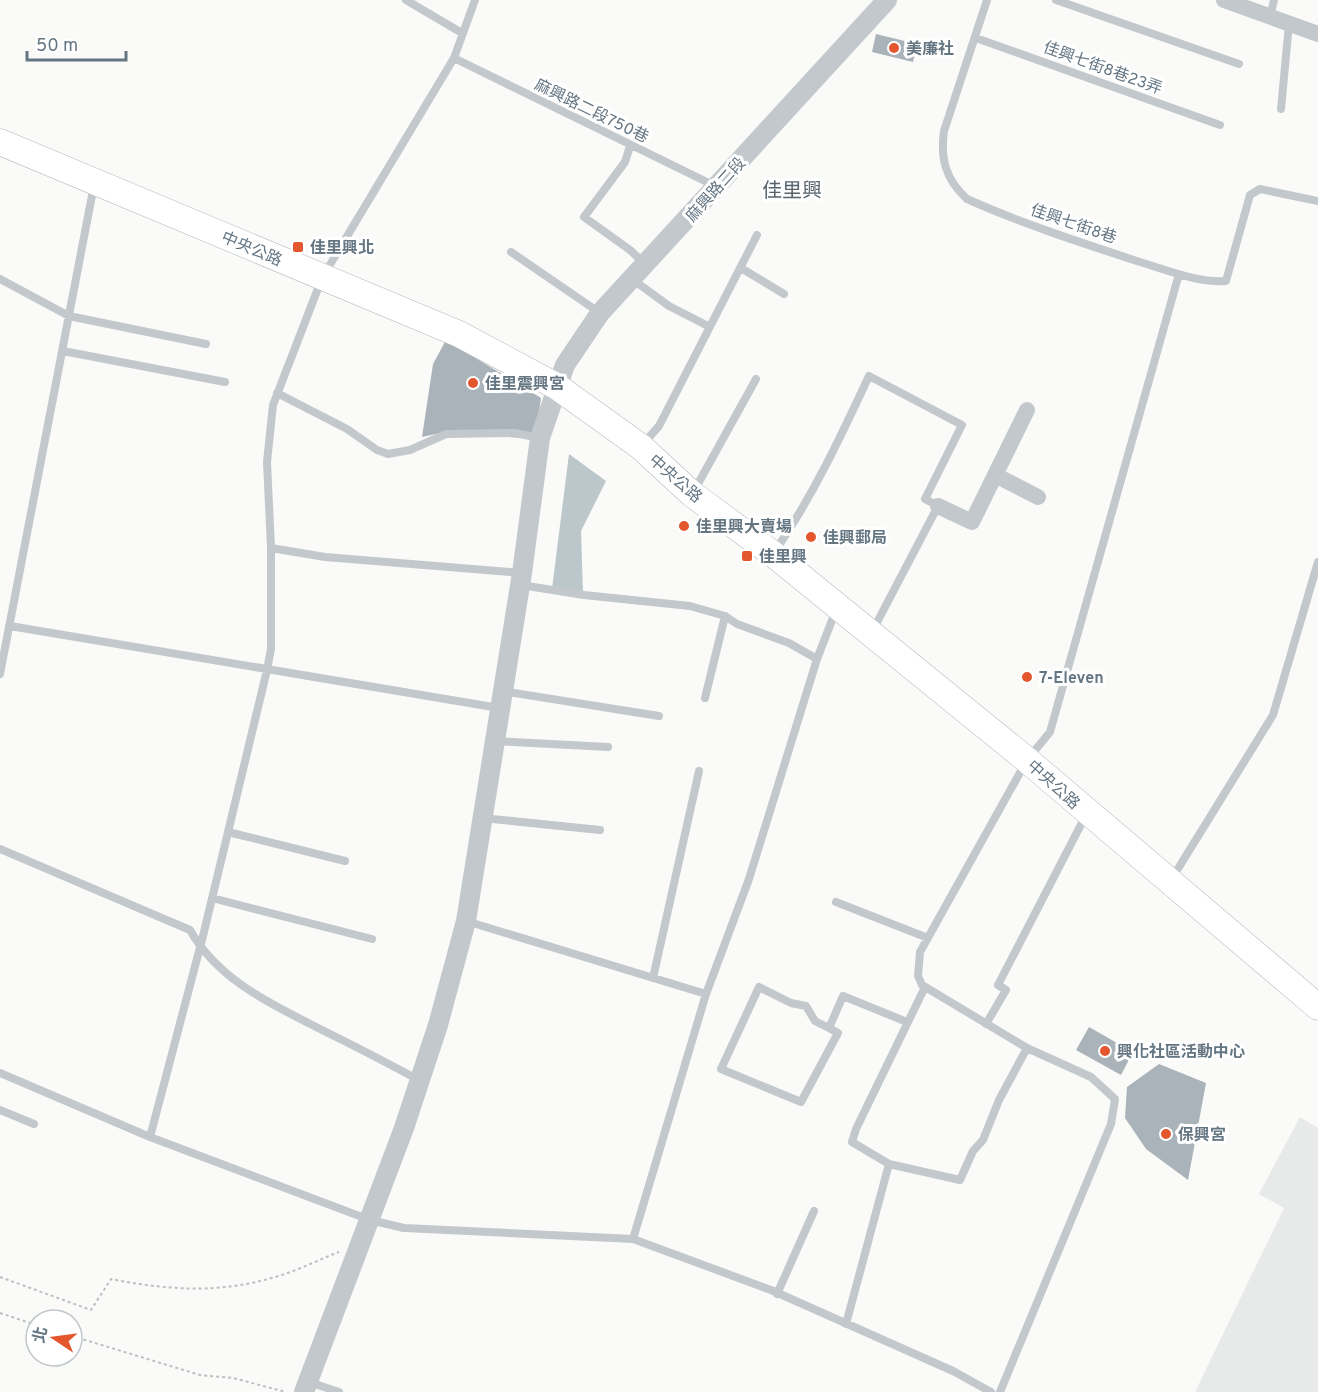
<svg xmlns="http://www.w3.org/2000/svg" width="1318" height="1392" font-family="Overpass,'Noto Sans TC',sans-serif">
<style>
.built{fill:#e8e9e9}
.water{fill:#bbc7cb}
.building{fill:#aab3b9}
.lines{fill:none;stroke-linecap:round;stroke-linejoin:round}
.primary-casing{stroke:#b5babe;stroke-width:27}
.path{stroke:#bbbfc2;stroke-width:2;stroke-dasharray:3 3;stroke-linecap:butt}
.service{stroke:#c3c8cc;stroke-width:8}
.minor{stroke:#c3c8cc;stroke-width:16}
.tertiary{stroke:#c3c8cc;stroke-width:20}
.primary{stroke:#fff;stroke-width:26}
.poi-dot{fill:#e4572e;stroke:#fff;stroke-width:2}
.labels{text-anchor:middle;stroke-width:6;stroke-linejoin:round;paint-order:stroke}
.poi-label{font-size:16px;font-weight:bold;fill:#657683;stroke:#fff;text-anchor:start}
.street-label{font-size:16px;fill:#657683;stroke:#fff}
.quarter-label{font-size:20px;fill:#57646e;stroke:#fff}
</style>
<rect width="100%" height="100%" fill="#fafaf8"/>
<path class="built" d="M 1300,1117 L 1318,1128 L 1318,1392 L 1195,1392 L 1284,1208 L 1259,1194 Z"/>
<path class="water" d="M 569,454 L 606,481 L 581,531 L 583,593 L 552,589 Z"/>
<path class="building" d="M 876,34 L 917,44 L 913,62 L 872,52 Z
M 446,340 L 541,398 L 535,439 L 445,432 L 422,437 L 433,364 Z
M 1089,1027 L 1133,1052 L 1121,1075 L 1076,1050 Z
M 1159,1064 L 1206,1083 L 1188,1180 L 1146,1149 L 1125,1118 L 1127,1087 Z"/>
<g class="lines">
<g class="primary-casing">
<path id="primary" d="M 0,142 L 459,334 L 556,386 L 641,447 L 692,494 L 773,554 L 1027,760 L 1318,1007"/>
</g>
<path class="path" d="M 0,1277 L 91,1310 L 111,1279 C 166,1290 220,1294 275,1277 C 297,1271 318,1260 339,1252
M 0,1313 L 36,1325
M 72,1336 L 200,1375 L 233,1378 L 286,1392"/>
<path class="service" d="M 406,0 L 462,33
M 987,0 L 944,131 C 940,159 946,180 967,199 C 1023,224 1082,243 1140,262 C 1167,270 1198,283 1226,281 L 1250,195 L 1260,189 L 1318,201
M 1056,0 L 1239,64
M 1270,17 L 1274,0
M 976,38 L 1220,125
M 454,58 L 715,186
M 1281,109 L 1289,24
M 630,146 L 625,162 L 584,217 L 630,250 L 646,265
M 511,252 L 600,313
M 741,268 L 784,294
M 0,279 L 69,316 L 206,344
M 632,279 L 669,306 L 710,327
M 63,351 L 225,382
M 277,393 L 347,429 L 377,450 L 388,454 L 410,450 L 446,434 L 515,433 L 540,438
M 643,444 L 659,426 L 757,235
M 694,491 L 756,379
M 271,548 L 325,557 L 522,573
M 775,551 C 813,496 841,436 869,376 L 962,425 L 925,499 L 938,506 L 873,630
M 521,585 L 584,595 L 690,606 L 725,616 L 737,624 L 789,643 L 817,659
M 10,626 L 499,708
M 0,674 L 94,185
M 502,691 L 659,716
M 705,698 L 725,616
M 494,741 L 608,747
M 482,818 L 600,830
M 228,832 L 345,861
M 0,849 L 190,930 C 220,983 276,1006 328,1033 C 359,1048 389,1064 419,1080
M 1171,880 L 1273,715 L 1318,562
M 212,898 L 372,939
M 836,902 L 928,938
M 466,921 L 706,994
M 653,978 L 699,771
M 986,1024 L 1006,990 L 998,985 L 1087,813
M 829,1028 L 815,1021 L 806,1006 L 791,1003 L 759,987 L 721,1069 L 801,1102 L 838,1033 L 829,1028 L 843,996 L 907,1022
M 0,1073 L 150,1137 L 370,1220 L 404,1228 L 633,1239 L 771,1290 L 953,1371 L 991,1392
M 0,1110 L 34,1124
M 150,1137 L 203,936 L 267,670 L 271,649 L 271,548 L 267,462 L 273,405 L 322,278 L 454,58 L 475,0
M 889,1164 L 960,1180 L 973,1151 L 983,1140 L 999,1100 L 1027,1048
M 633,1239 L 706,994 L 749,879 L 817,659 L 836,610
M 777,1294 L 814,1211
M 846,1324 L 889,1164 L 852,1142 L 856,1129 L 925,987
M 309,1382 L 339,1392
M 1000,1392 L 1111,1124 L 1115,1099 L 1091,1077 L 1027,1048 L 922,985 L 918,976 L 920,952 L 1027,760 L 1050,732 L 1179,274"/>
<path class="minor" d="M 1224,0 L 1318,34
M 995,475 L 1038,497
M 938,506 L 972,522 L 1027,410"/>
<path class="tertiary" d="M 304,1392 L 404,1128 L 438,1025 L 466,921 L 522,573 L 540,438 L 565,365 L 600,313 L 887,0"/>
<use href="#primary" class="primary"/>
</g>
<g class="poi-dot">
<circle cx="894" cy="48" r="6"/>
<rect x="292" y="241" width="12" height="12" rx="3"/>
<circle cx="473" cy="383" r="6"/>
<circle cx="684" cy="526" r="6"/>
<circle cx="811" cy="537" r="6"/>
<rect x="741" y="550" width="12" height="12" rx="3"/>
<circle cx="1027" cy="677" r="6"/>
<circle cx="1105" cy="1051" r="6"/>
<circle cx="1166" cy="1134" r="6"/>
</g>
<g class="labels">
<g class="poi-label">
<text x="906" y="54">美廉社</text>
<text x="310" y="253">佳里興北</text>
<text x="485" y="389">佳里震興宮</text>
<text x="696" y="532">佳里興大賣場</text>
<text x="823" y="543">佳興郵局</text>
<text x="759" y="562">佳里興</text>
<text x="1039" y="683">7-Eleven</text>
<text x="1117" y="1057">興化社區活動中心</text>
<text x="1178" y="1140">保興宮</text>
</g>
<g class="street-label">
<text transform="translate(1103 67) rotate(20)" y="6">佳興七街8巷23弄</text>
<text transform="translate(592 110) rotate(26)" y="6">麻興路二段750巷</text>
<text transform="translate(715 189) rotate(-48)" y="6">麻興路二段</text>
<text transform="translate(1074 223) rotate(19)" y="6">佳興七街8巷</text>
<text transform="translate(252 248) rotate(23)" y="6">中央公路</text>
<text transform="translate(676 478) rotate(41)" y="6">中央公路</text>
<text transform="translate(1054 784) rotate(42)" y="6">中央公路</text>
</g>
<g class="quarter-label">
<text x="792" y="197">佳里興</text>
</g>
</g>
<g transform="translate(54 1338) rotate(283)"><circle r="28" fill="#ffffff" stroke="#c1c8cd" stroke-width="1.5"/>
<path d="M0-4.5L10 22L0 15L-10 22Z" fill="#e4572e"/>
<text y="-9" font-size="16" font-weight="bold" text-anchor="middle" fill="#657683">北</text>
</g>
<path d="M27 51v9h99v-9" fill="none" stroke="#657683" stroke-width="3"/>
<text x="36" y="51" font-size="18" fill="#657683" stroke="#ffffff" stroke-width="4.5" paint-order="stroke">50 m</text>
</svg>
